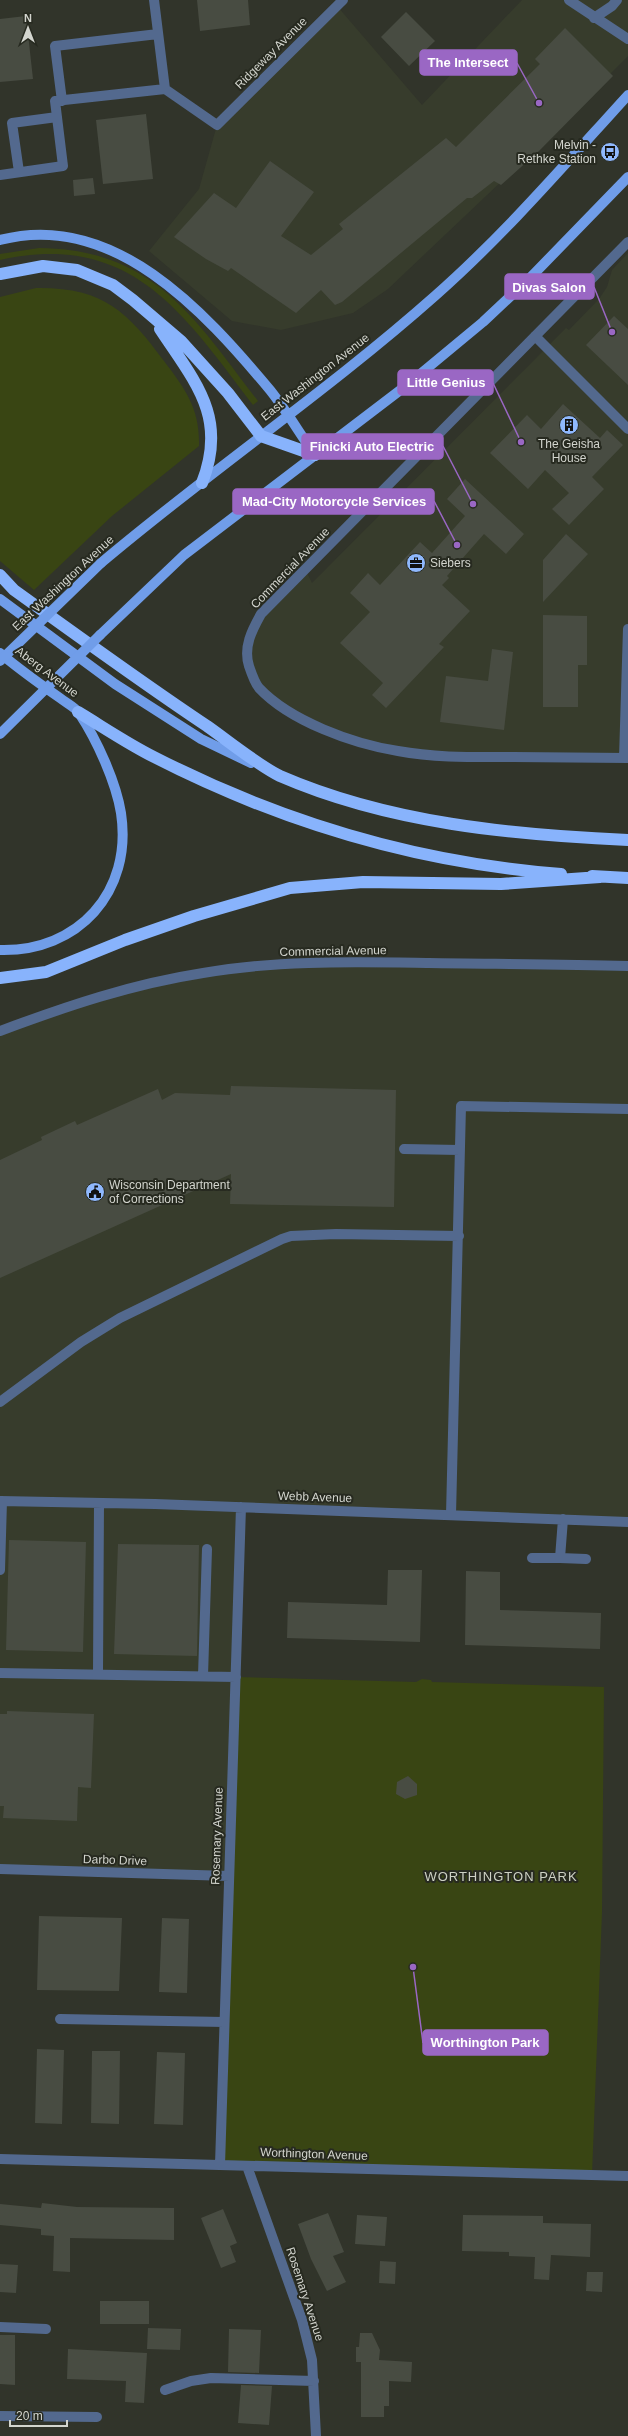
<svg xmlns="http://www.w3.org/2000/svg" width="628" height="2436" font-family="Helvetica,sans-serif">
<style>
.built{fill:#373c2c}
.green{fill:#394513}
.building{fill:#484c42}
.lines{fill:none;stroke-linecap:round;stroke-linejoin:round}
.minor{stroke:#53698e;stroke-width:10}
.major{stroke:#709de9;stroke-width:10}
.highway{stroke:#88b3fc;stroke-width:12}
.major-bridge{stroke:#709de9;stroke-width:10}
.labels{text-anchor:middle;stroke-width:4;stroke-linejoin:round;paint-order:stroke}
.street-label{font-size:12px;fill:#d3d5ce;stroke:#272a20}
.poi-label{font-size:12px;fill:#d3d5ce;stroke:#272a20;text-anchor:start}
.neighbourhood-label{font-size:13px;letter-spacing:1px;fill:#cdd1c4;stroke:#272a20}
.leader{fill:none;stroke:#9a67c4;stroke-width:1.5}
.callout-dot{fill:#9a67c4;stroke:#272a20;stroke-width:1.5}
.callout{fill:#9a67c4;stroke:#9a67c4;stroke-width:1.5}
.callout-label{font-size:13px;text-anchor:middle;font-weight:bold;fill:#fff}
</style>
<rect width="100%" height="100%" fill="#31342a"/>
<path class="built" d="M 522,0 L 628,0 L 628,56 L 527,157 L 388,289 L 353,313 L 281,330 L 232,321 L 149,251 L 199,189 L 217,125 L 337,6 L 422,105 Z
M 628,253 L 628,758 L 397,751 L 320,727 L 258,687 L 248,665 L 251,633 L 305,569 L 312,583 L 566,328 L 569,330 L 599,299 L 607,287 L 612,270 Z
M 628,966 L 628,1522 L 241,1507 L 229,1876 L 0,1869 L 0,1031 L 83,1001 L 255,967 Z"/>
<path class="green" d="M 39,248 C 154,249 195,319 258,401 L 253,405 C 183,313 131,231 0,260 L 0,254 Z
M 36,288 C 103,287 127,311 164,361 C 186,390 200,409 199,446 L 112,516 L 34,590 L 0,561 L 0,297 Z
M 236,1677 L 416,1682 L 422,1679 L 431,1680 L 432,1682 L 604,1687 L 602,1912 L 592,2175 L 220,2165 Z"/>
<path class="building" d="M 197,0 L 248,0 L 250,25 L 200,31 Z
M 406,12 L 435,41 L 409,66 L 381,37 Z
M 26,16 L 33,79 L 0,82 L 0,19 Z
M 565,28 L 613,76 L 540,150 L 501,185 L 494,181 L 472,198 L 467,198 L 342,302 L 335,305 L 321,290 L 296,313 L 231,268 L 228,271 L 206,259 L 174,237 L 214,193 L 236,208 L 270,161 L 314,192 L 281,236 L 311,255 L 343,229 L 339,224 L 446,138 L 456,147 L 540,64 L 535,59 Z
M 146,114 L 153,179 L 103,184 L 96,120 Z
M 93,178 L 95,194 L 74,196 L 73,180 Z
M 614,316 L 628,329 L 628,385 L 586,345 Z
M 563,404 L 600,438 L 607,430 L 623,445 L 592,477 L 604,489 L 569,525 L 552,509 L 569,493 L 545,470 L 528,489 L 490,453 L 527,415 L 541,429 Z
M 465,479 L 524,534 L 506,554 L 484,534 L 447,576 L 449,578 L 442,585 L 470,611 L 439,644 L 444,647 L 386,708 L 372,695 L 383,683 L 340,643 L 370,612 L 350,593 L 368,573 L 380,585 L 420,542 L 432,553 L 465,516 L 447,499 Z
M 566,534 L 588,554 L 543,602 L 543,560 Z
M 543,615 L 587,616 L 587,665 L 578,665 L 578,707 L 543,707 Z
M 492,649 L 513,652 L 504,730 L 440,722 L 446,676 L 488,681 Z
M 231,1086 L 396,1090 L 394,1207 L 230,1204 L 231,1174 L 0,1278 L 0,1160 L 42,1140 L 41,1137 L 75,1121 L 77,1125 L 158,1089 L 162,1100 L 175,1093 L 230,1095 Z
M 9,1540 L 86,1542 L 83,1652 L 6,1650 Z
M 118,1544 L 199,1545 L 197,1656 L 114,1654 Z
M 388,1570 L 422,1570 L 420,1642 L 287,1638 L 288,1602 L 387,1605 Z
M 466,1571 L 500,1572 L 500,1610 L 601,1613 L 600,1649 L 465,1645 Z
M 7,1711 L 94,1714 L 91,1788 L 78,1787 L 77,1821 L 3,1818 L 4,1806 L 0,1806 L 0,1714 L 7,1714 Z
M 408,1776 L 417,1784 L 417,1795 L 405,1799 L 396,1794 L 397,1782 Z
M 39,1916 L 122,1918 L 119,1991 L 37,1990 Z
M 162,1918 L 189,1919 L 187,1993 L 159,1992 Z
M 37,2049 L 64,2050 L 62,2124 L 35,2123 Z
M 92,2051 L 120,2051 L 119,2124 L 91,2123 Z
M 157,2052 L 185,2053 L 183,2125 L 154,2124 Z
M 42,2203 L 77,2207 L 174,2208 L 174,2240 L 70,2238 L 70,2272 L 53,2271 L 54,2236 L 41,2235 L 41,2229 L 0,2225 L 0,2204 L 41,2208 Z
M 223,2209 L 237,2243 L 230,2246 L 236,2262 L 221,2268 L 201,2218 Z
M 328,2213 L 344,2252 L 333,2256 L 346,2282 L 327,2291 L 311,2259 L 298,2224 Z
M 357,2215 L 387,2217 L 385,2246 L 355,2244 Z
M 463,2215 L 543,2216 L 543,2223 L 591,2224 L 590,2257 L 551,2255 L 549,2280 L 534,2279 L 535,2257 L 509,2256 L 509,2252 L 462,2251 Z
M 380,2261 L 396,2262 L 395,2284 L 379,2283 Z
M 0,2264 L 18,2265 L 16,2293 L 0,2292 Z
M 587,2272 L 603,2272 L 602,2292 L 586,2291 Z
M 100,2301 L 149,2301 L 149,2324 L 100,2324 Z
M 148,2328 L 181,2329 L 180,2350 L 147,2349 Z
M 229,2329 L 261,2330 L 259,2373 L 228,2372 Z
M 360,2333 L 372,2333 L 380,2350 L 379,2360 L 412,2362 L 411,2382 L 389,2381 L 389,2406 L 384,2406 L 384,2417 L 361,2417 L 361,2362 L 356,2362 L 356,2347 L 359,2347 Z
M 0,2335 L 15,2335 L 15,2385 L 0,2384 Z
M 68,2349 L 147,2353 L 144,2403 L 125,2402 L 126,2381 L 67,2379 Z
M 241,2385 L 272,2386 L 269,2425 L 238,2423 Z"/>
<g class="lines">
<path class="minor" d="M 154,0 L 165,89
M 569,0 L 628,39
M 594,18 L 612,6 L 617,0
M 62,101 L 55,46 L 158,34
M 19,172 L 12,123 L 57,117
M 0,175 L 63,166 L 55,101 L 165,89 L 217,125 L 343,0
M 628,242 L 261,614 C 252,630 243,647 249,666 C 251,672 255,683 259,688 C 290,721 353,744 398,751 C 436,758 474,757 513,757 C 551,757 590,758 628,758
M 535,336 L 628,429
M 624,758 L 628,629
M 0,1031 C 67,1006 132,984 203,973 C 277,960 354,962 429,963 C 496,964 562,964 628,966
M 404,1149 L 460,1150
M 0,1402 L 81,1342 L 120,1318 L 282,1239 L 291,1236 L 336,1234 L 459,1236
M 0,1501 L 155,1504 L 628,1522
M 451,1515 L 461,1106 L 628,1109
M 563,1519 L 560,1558 L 586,1559
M 532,1558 L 560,1558
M 0,1570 L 2,1501
M 0,1673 L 236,1677
M 98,1674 L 99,1504
M 203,1676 L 207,1549
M 0,1869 L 229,1876
M 60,2019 L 224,2022
M 0,2159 L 628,2176
M 220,2165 L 241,1507
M 247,2166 L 302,2320 L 312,2360 L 316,2436
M 0,2327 L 46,2329
M 165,2390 L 191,2381 L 211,2378 L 314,2381
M 0,2416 L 97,2417"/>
<path class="major" d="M 0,240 C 113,210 204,311 270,390 C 286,410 300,434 315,455
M 101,563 C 211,470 329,390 436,295 C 505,234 566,163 628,95
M 0,599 L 115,684 L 201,739 L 251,763
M 100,635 L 184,555 L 407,385 L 483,322 L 530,278 L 628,177
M 0,653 C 19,669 40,684 60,698 C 66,703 75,707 79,713 C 97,740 116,782 121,813 C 133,892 78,952 0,950"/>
<path class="highway" d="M 0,274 L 43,266 L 77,270 L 113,285 L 133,300 L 181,341 L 228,393 L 261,436 L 315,455
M 160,329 C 195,382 228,417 202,483
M 0,575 L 14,590 C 78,636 141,682 207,726 C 227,740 259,766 280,776 C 388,823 512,835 628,840
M 78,712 C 103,727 128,744 154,757 C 281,822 419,863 561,874
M 592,876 L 628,878
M 0,978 L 46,972 L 125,940 L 194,916 L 290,888 L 363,882 L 501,884 L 600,877"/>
<path class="major-bridge" d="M 0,661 L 101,563
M 0,734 L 100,635"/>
</g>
<defs>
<g id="bus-disc" transform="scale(1)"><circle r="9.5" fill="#8fb8fd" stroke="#272a20"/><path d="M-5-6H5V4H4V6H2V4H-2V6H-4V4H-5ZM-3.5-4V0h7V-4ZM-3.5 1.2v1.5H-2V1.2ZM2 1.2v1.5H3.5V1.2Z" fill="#111"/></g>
<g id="building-disc" transform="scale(1)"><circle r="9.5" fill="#8fb8fd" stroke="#272a20"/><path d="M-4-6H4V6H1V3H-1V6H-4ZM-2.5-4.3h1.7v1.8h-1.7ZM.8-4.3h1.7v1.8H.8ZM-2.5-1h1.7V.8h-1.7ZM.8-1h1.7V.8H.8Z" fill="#111"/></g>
<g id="office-disc" transform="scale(1)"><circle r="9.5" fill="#8fb8fd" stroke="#272a20"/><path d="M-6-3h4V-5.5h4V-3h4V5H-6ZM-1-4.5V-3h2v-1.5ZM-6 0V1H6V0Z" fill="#111"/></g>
<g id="civic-disc" transform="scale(1)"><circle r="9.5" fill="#8fb8fd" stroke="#272a20"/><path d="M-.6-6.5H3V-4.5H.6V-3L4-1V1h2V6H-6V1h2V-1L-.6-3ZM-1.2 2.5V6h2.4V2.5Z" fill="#111"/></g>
</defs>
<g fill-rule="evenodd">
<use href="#bus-disc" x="610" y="152"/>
<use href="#building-disc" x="569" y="425"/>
<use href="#office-disc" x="416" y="563"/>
<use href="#civic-disc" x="95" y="1192"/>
</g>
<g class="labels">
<g class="street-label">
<text transform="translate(271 53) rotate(-45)" y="4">Ridgeway Avenue</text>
<text transform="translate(315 377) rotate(-38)" y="4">East Washington Avenue</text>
<text transform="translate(290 568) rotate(-46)" y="4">Commercial Avenue</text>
<text transform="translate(63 583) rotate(-43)" y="4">East Washington Avenue</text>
<text transform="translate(47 672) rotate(37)" y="4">Aberg Avenue</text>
<text transform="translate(333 951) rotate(-1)" y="4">Commercial Avenue</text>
<text transform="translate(315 1497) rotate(2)" y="4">Webb Avenue</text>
<text transform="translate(217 1836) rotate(-88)" y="4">Rosemary Avenue</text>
<text transform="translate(115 1860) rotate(2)" y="4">Darbo Drive</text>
<text transform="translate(314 2154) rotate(2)" y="4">Worthington Avenue</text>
<text transform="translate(305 2294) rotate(72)" y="4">Rosemary Avenue</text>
</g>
<g class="poi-label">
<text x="596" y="149" text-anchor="end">Melvin -<tspan x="596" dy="14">Rethke Station</tspan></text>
<text x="569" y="448" text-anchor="middle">The Geisha<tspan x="569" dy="14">House</tspan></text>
<text x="430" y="567">Siebers</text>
<text x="109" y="1189">Wisconsin Department<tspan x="109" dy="14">of Corrections</tspan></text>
</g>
<g class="neighbourhood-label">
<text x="501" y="1881">WORTHINGTON PARK</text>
</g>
</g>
<path class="leader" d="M539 103L517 63M612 332L594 287M521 442L493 383M473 504L443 446M457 545L434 501M413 1967L423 2043"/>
<g class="callout-dot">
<circle cx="539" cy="103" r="4"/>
<circle cx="612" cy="332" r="4"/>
<circle cx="521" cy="442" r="4"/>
<circle cx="473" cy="504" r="4"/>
<circle cx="457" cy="545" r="4"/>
<circle cx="413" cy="1967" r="4"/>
</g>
<g class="callout">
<rect x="420" y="50" width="97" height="25" rx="4"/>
<rect x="505" y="274" width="89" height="25" rx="4"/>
<rect x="398" y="370" width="95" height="25" rx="4"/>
<rect x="302" y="434" width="141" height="25" rx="4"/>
<rect x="233" y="489" width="201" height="25" rx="4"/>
<rect x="423" y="2030" width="125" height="25" rx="4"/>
</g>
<g class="callout-label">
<text x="468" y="67">The Intersect</text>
<text x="549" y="292">Divas Salon</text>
<text x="446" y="387">Little Genius</text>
<text x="372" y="451">Finicki Auto Electric</text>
<text x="334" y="506">Mad-City Motorcycle Services</text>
<text x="485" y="2047">Worthington Park</text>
</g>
<g transform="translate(28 28)" stroke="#272a20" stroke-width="3" paint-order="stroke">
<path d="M0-3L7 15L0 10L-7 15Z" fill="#d3d5ce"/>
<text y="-6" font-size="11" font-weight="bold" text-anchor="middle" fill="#d3d5ce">N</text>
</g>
<path d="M10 2420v6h57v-6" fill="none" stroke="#d3d5ce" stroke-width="2"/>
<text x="16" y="2420" font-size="12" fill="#d3d5ce" stroke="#272a20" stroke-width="3" paint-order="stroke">20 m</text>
</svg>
